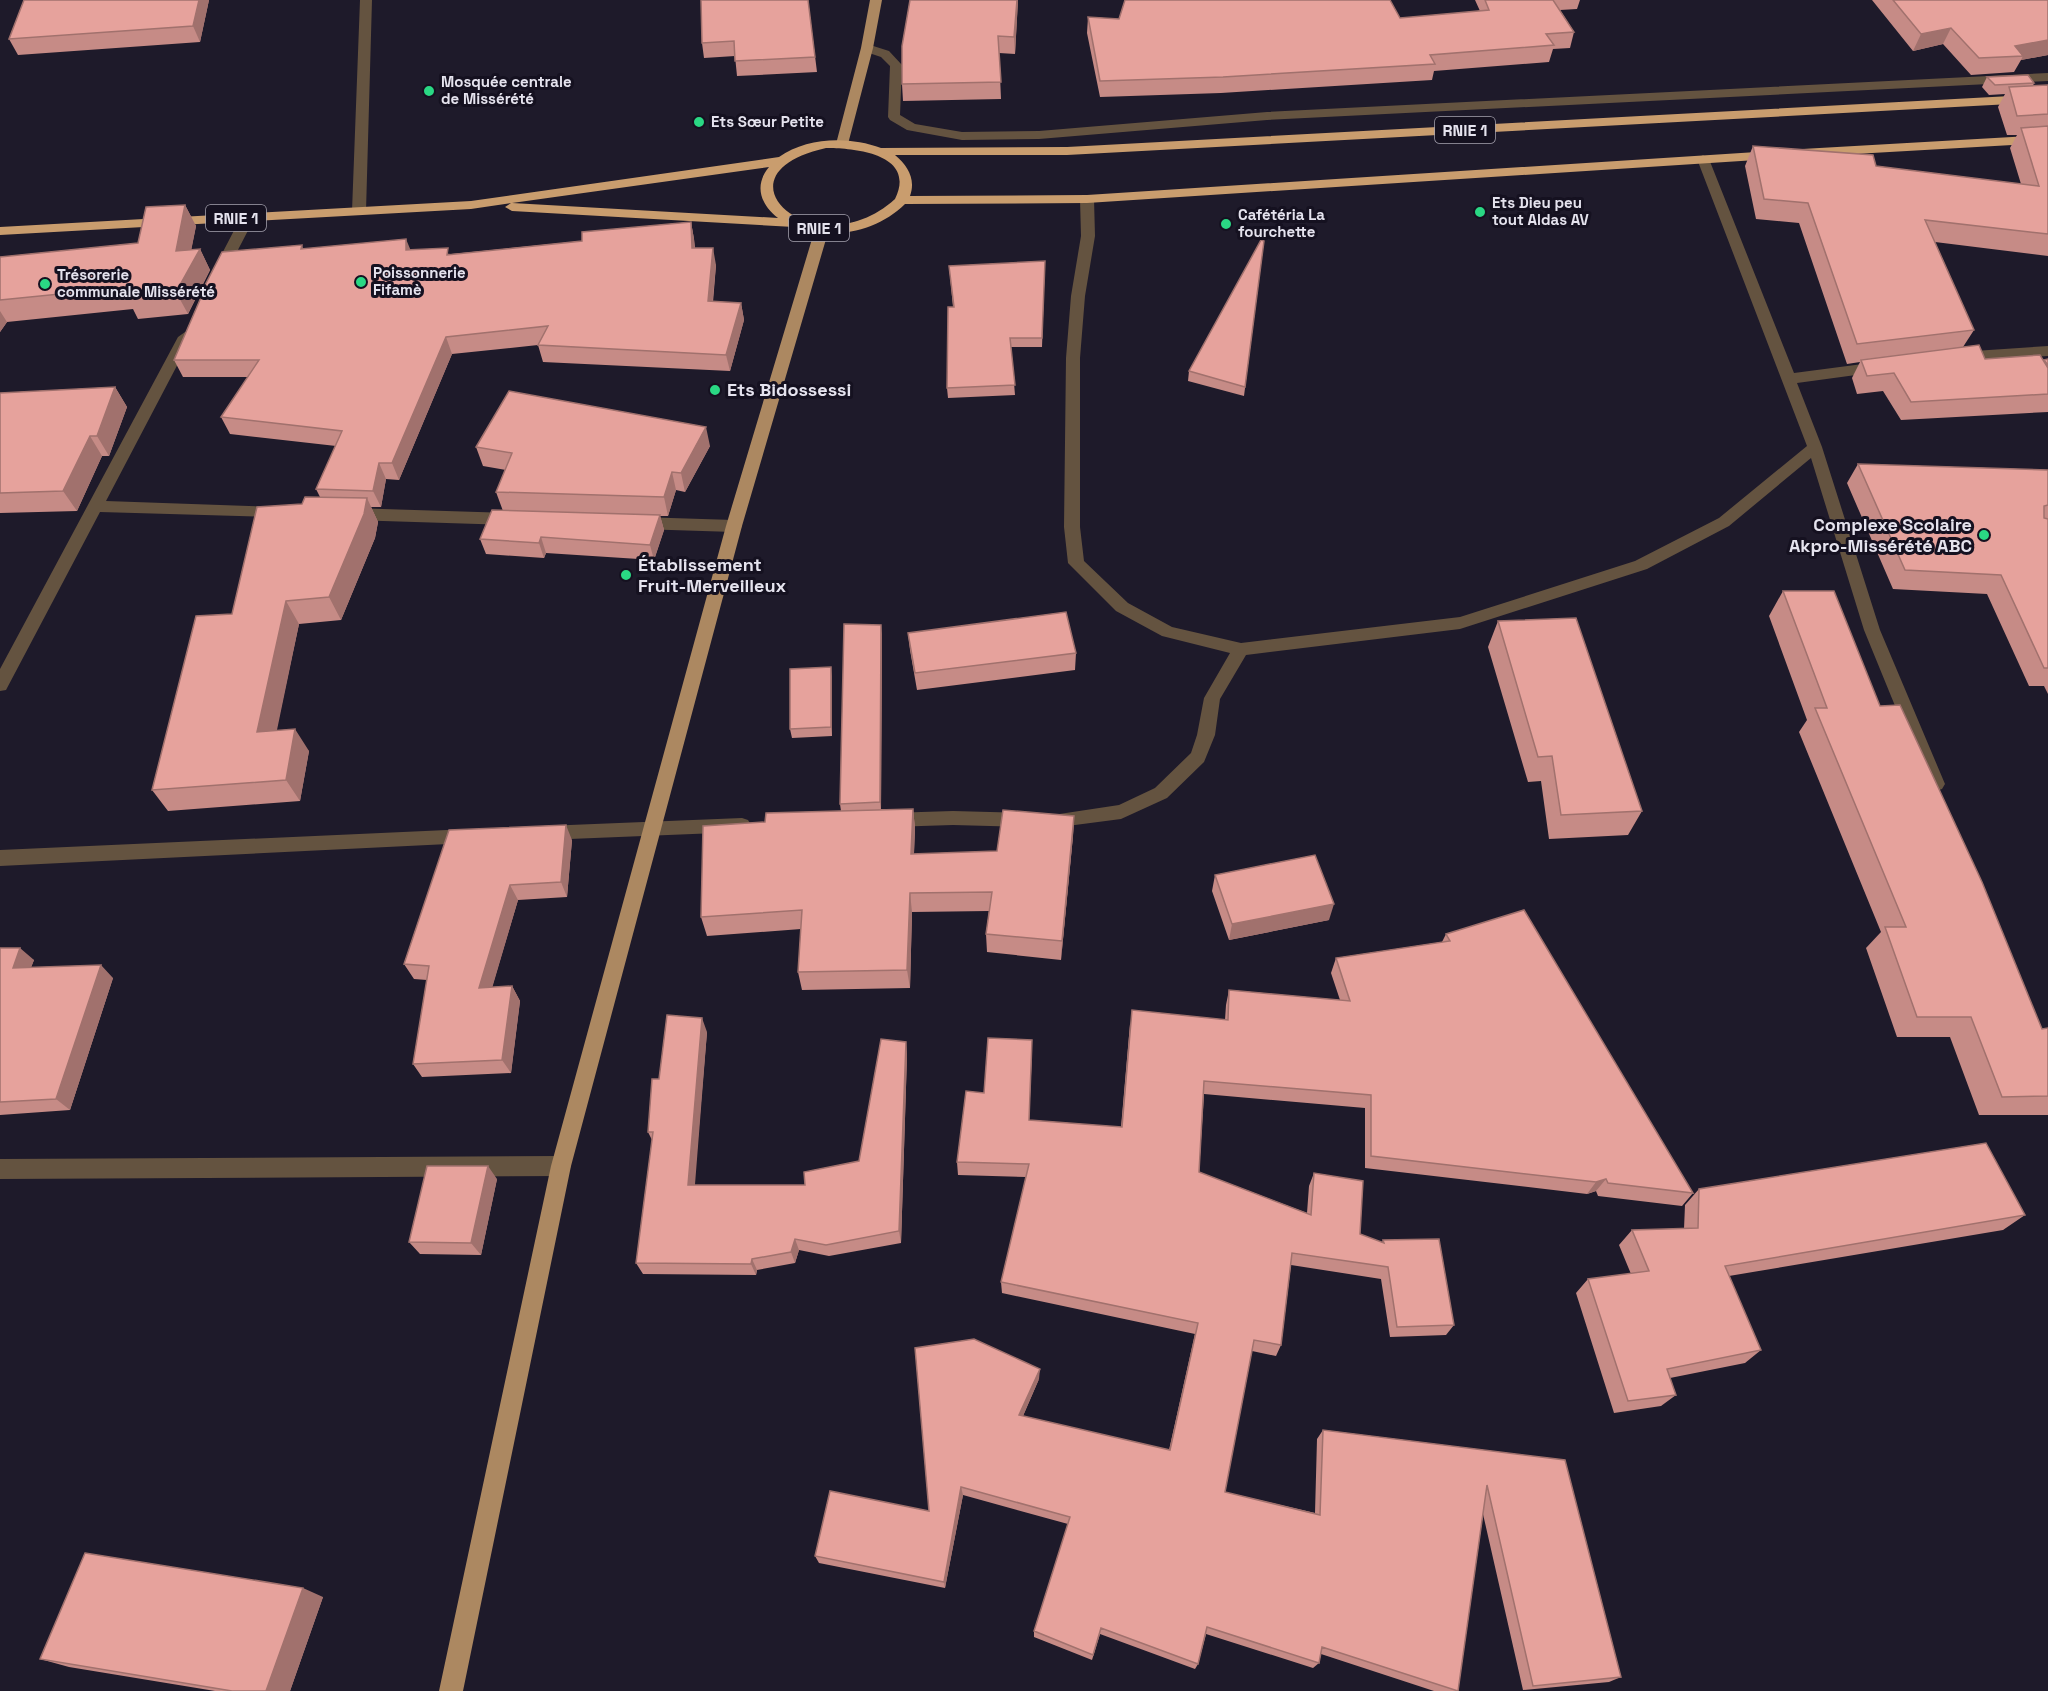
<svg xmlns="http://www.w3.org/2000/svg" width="2048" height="1691" font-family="'Space Grotesk',sans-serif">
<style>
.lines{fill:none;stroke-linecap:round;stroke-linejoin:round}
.minor{fill:#645340;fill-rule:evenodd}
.major{fill:#ac8861;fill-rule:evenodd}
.highway{fill:#c99d6e;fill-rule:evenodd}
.wall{fill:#c68b86}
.shaded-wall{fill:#a1716d}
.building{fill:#e6a29c;stroke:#a1716d;stroke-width:1.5}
.poi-dot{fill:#2ad884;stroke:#151120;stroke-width:2}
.labels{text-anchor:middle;stroke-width:6;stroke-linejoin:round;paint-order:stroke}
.far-poi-label{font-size:15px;font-weight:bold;fill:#e5e3ee;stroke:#151120;text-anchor:start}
.shield{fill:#151120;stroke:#a7a4b0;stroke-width:1.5}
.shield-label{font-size:16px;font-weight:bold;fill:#e5e3ee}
.poi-label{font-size:18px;font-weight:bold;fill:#e5e3ee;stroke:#151120;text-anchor:start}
</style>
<rect width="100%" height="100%" fill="#1e1a2a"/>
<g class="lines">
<path class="minor" d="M 360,0 L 372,0 L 366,211 L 359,215 L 352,211 Z
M 867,44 L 889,51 L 902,65 L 900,115 L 915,124 L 962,132 L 1039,131 L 1267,112 L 2048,73 L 2048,81 L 1267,120 L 1039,139 L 962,140 L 907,130 L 890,120 L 888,117 L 890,66 L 881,57 L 863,51 L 861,48 Z
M 1703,155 L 1709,159 L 1794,373 L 1878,362 L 1885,367 L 1878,372 L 1797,383 L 1822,447 L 1880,630 L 1945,784 L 1942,789 L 1936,791 L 1930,789 L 1927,784 L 1864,630 L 1811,458 L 1729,526 L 1647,569 L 1460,629 L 1246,655 L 1220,699 L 1215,735 L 1204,762 L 1167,798 L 1121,819 L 1052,828 L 1046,826 L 1043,821 L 1046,816 L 1119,805 L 1155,788 L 1191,753 L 1197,735 L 1204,698 L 1230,653 L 1162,636 L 1116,611 L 1068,563 L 1064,527 L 1066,358 L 1071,296 L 1081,236 L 1080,199 L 1082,196 L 1092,196 L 1094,199 L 1095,236 L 1085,296 L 1080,358 L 1080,527 L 1084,561 L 1128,603 L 1172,627 L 1241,643 L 1460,617 L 1635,561 L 1719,518 L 1807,446 L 1697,159 Z
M 248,213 L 255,217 L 226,273 L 219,277 L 214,276 L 212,273 L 241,217 Z
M 185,332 L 192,337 L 106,501 L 278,507 L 283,508 L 286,512 L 283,516 L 278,517 L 100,512 L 6,690 L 0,691 L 0,669 L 178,337 Z
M 2048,346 L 2048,356 L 1959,362 L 1952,357 L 1959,352 Z
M 351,508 L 512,513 L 517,515 L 520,519 L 517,523 L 512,525 L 351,520 L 346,518 L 343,514 L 346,510 Z
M 639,517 L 734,520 L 740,522 L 742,526 L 740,530 L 734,532 L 639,529 L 634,527 L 631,523 L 634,519 Z
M 953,811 L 1024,813 L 1030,815 L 1033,820 L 1030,825 L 1024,827 L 953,825 L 890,827 L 884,825 L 881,820 L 884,815 L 890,813 Z
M 742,818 L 748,820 L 751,825 L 748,830 L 742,832 L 545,840 L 539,838 L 536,833 L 539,828 L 545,826 Z
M 469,829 L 475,831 L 478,836 L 475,841 L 469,843 L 0,866 L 0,850 Z
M 561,1156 L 568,1159 L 571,1166 L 568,1173 L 561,1176 L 0,1179 L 0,1159 Z"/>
<path class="major" d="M 870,0 L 882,0 L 873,48 L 848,144 L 842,148 L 836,144 L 861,48 Z
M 822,225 L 829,229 L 742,526 L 571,1166 L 463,1691 L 439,1691 L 551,1166 L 726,526 L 815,229 Z"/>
<path class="highway" d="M 2048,94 L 2048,102 L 1067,155 L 895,155 C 908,166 916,179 910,196 L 1087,195 L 1772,151 L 1778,155 L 1772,159 L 1087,203 L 905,204 C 877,232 831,241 794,227 L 512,211 L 505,207 L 511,203 L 471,209 L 0,235 L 0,227 L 471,201 L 779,157 C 807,137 849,136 881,148 L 1067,147 ZM 826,148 C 855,148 917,154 895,199 C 815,271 707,174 826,148 ZM 769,167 C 754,185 760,204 778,218 L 512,203 Z
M 2048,135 L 2048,143 L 1802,157 L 1796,153 L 1802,149 Z"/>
</g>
<path class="wall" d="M 24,0 L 209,0 L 200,42 L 18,55 L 9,39 Z
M 808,0 L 817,72 L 737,76 L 735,56 L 704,58 L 702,43 Z
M 1018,0 L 1015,54 L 999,53 L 1001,99 L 903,101 L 902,84 Z
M 1475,0 L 1580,0 L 1577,9 L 1560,10 L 1574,32 L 1570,48 L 1553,49 L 1549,62 L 1434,71 L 1432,80 L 1221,93 L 1100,97 L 1087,33 L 1088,17 L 1119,19 L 1400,18 L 1480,11 Z
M 1872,0 L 2048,0 L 2048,55 L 2021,60 L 2014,72 L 1971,75 L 1943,44 L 1913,51 Z
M 1987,77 L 2034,83 L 2033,86 L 2048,85 L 2048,256 L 1935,242 L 1974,330 L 1963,347 L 1985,359 L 2043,361 L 2044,360 L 2048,359 L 2048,412 L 1901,420 L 1883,391 L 1857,394 L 1852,378 L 1860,362 L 1847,364 L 1799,223 L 1756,219 L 1745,166 L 1753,146 L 1876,166 L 2021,184 L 2010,148 L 2017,135 L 2007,135 L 1998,107 L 2005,94 L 1989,95 L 1982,87 Z
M 185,205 L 196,226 L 191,250 L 200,249 L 210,270 L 188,314 L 138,319 L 133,309 L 7,322 L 0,332 L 0,257 L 138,243 Z
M 691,222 L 694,239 L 695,248 L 716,265 L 713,302 L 741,303 L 744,320 L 730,371 L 543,362 L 538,345 L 452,354 L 399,480 L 386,479 L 381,507 L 371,507 L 378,522 L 375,538 L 341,620 L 299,624 L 276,731 L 309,751 L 300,801 L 168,811 L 152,790 L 232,614 L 302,504 L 320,497 L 316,489 L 336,446 L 230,434 L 221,417 L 248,377 L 183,377 L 174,360 L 201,297 L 200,295 L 302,245 L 303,249 L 410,250 L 451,254 L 582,241 Z
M 1264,241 L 1244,396 L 1188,381 L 1189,371 Z
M 1045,261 L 1042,347 L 1011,347 L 1015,395 L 948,398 L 947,388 L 953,307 L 949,266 Z
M 115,387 L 127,407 L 109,456 L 102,456 L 77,511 L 0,513 L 0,393 Z
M 710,446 L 685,492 L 676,490 L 668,516 L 660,516 L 664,530 L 654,560 L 546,553 L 544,558 L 486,554 L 480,539 L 503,511 L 496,492 L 506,470 L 483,466 L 476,447 Z
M 1858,464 L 2048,470 L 2048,694 L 2044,686 L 2029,686 L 1987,594 L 1893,589 L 1847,483 Z
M 1783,591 L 1880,706 L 2042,1029 L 2048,1028 L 2048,1115 L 1979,1115 L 1950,1037 L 1897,1037 L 1866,948 L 1881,932 L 1799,732 L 1807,720 L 1769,616 Z
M 1498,621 L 1642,811 L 1628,835 L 1549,839 L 1541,781 L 1528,782 L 1488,647 Z
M 908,633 L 1076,653 L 1075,670 L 917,690 L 910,650 Z
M 882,634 L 881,809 L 913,809 L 915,828 L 914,854 L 997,851 L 1074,816 L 1073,836 L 1061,960 L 987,952 L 986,934 L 989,911 L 912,912 L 910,988 L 802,990 L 798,972 L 801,929 L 707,936 L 701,917 L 765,822 L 841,811 L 840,804 Z
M 832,676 L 832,736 L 792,738 L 790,729 Z
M 449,830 L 572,840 L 567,897 L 518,900 L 492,987 L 512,986 L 520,1001 L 511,1073 L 422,1077 L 413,1064 L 427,980 L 414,979 L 404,964 Z
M 1215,875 L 1329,920 L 1229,940 L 1212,891 Z
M 1446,934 L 1693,1193 L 1682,1206 L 1598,1196 L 1596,1191 L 1587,1194 L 1365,1168 L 1365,1108 L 1204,1094 L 1199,1172 L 1307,1213 L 1309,1186 L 1314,1173 L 1360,1234 L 1382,1243 L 1383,1240 L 1454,1325 L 1446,1335 L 1390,1337 L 1381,1279 L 1291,1265 L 1281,1345 L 1276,1356 L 1252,1351 L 1225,1492 L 1315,1513 L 1317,1439 L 1323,1430 L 1565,1460 L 1621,1677 L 1609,1682 L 1523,1690 L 1483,1514 L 1458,1691 L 1434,1691 L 1321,1654 L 1319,1663 L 1313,1668 L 1206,1634 L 1198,1664 L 1195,1669 L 1100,1634 L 1092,1660 L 1034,1637 L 1034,1631 L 1068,1524 L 963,1495 L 945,1588 L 819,1563 L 815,1556 L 929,1511 L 1039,1379 L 1023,1416 L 1169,1450 L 1195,1334 L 1002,1293 L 1001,1282 L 1026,1177 L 958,1175 L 957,1162 L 984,1093 L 1032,1054 L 1029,1120 L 1121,1127 L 1130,1024 L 1225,1020 L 1226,1005 L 1229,990 L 1340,1000 L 1331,973 L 1336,958 L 1442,942 Z
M 0,948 L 34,960 L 31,967 L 113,978 L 70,1110 L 0,1115 Z
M 707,1032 L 694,1185 L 805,1185 L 859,1161 L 906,1042 L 907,1056 L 901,1243 L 829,1256 L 799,1250 L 795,1263 L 757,1270 L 756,1275 L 643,1274 L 636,1263 L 652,1140 L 648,1132 L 659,1079 Z
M 497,1179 L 481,1255 L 420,1254 L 409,1242 Z
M 1699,1189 L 2025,1215 L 2003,1230 L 1729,1276 L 1761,1350 L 1745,1363 L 1670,1378 L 1676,1395 L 1661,1406 L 1614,1413 L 1576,1293 L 1588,1279 L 1631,1274 L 1619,1245 L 1632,1230 L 1684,1229 L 1685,1205 Z
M 323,1597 L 290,1691 L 215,1691 L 69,1667 L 40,1659 Z"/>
<path class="shaded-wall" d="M 199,0 L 209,0 L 200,42 L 193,26 Z
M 1017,0 L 1018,0 L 1015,54 L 1014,37 Z
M 1951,28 L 1943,44 L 1913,51 L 1921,34 Z
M 2048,40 L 2048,55 L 2021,60 L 2023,56 L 2015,46 Z
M 185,205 L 196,226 L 187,272 L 176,251 Z
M 691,222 L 694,239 L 696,265 L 692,248 Z
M 406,239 L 413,256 L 406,250 Z
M 713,248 L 716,265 L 711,318 L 708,301 Z
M 200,249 L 210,270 L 188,314 L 176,292 Z
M 741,303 L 744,320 L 730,371 L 726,355 Z
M 0,311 L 7,322 L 0,332 Z
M 446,337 L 452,354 L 399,480 L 392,463 Z
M 115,387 L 127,407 L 109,456 L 97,436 Z
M 706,427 L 710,446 L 685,492 L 681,473 Z
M 90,436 L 102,456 L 77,511 L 63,491 Z
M 379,463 L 386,479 L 381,507 L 373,491 Z
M 672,472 L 676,490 L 668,516 L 664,497 Z
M 367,498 L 378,522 L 375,538 L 341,620 L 329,597 Z
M 660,515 L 664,530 L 654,560 L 650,545 Z
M 541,537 L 546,553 L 544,558 L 539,543 Z
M 286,601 L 299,624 L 272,754 L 257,732 Z
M 881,625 L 882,634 L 881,811 L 880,802 Z
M 831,667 L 832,676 L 832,736 L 831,727 Z
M 295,729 L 309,751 L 300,801 L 286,780 Z
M 913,809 L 915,828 L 913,874 L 911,854 Z
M 1074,816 L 1073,836 L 1061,960 L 1062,941 Z
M 566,825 L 572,840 L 567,897 L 561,882 Z
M 510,885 L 518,900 L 488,1002 L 479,988 Z
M 910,893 L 912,912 L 910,988 L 907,970 Z
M 1334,904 L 1329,920 L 1229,940 L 1232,924 Z
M 20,948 L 34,960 L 26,981 L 13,968 Z
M 101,965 L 113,978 L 70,1110 L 56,1099 Z
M 512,986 L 520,1001 L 511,1073 L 502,1060 Z
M 702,1018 L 707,1032 L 694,1197 L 688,1185 Z
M 906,1042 L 907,1056 L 901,1243 L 899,1231 Z
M 488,1166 L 497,1179 L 481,1255 L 471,1243 Z
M 1606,1179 L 1596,1191 L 1587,1194 L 1596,1182 Z
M 795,1239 L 799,1250 L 795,1263 L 791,1252 Z
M 752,1259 L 757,1270 L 756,1275 L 751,1264 Z
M 1040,1369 L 1039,1379 L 1019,1425 L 1019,1415 Z
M 961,1487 L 963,1495 L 945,1588 L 944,1582 Z
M 303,1588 L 323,1597 L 290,1691 L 266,1691 Z"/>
<path class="building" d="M 24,0 L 199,0 L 193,26 L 9,39 Z
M 701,0 L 808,0 L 815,57 L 735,61 L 734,41 L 702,43 Z
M 910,0 L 1017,0 L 1014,37 L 998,36 L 1001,82 L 902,84 L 902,46 Z
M 1125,0 L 1390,0 L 1400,18 L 1489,10 L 1485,0 L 1553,0 L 1574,32 L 1546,34 L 1554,45 L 1430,55 L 1435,64 L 1223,77 L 1100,81 L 1088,17 L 1119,19 Z
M 1893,0 L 2048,0 L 2048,40 L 2015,46 L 2023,56 L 1979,58 L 1951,28 L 1921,34 Z
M 2028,75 L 2034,83 L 1995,85 L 1987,77 Z
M 2048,85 L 2048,114 L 2017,116 L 2009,87 Z
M 2048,126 L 2048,234 L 1925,220 L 1974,330 L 1857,344 L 1808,203 L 1764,199 L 1753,146 L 1873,155 L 1876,166 L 2039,186 L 2021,128 Z
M 185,205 L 176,251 L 200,249 L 176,292 L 126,297 L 129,287 L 0,300 L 0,257 L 138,243 L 146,207 Z
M 691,222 L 692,248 L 713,248 L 708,301 L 741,303 L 726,355 L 538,345 L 548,326 L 446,337 L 392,463 L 379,463 L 373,491 L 316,489 L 342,431 L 221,417 L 259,360 L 174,360 L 202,295 L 200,295 L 222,252 L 302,245 L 301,249 L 406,239 L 406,250 L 448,248 L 447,255 L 582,241 L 582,232 Z
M 1261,240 L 1264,241 L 1245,387 L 1189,371 Z
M 1045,261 L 1042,338 L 1010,338 L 1015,385 L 947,388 L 948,307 L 954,307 L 949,266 Z
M 1979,345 L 1985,359 L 2040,355 L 2048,368 L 2048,394 L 1911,402 L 1894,373 L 1867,376 L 1861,360 Z
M 2048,359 L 2048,365 L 2044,360 Z
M 115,387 L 97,436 L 90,436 L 63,491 L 0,493 L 0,393 Z
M 509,391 L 706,427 L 681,473 L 672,472 L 664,497 L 496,492 L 512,453 L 476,447 Z
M 1858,464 L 2048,470 L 2048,505 L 2044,506 L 2044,518 L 2048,519 L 2048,668 L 2044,668 L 2001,575 L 1905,570 Z
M 305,497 L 367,498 L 364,514 L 329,597 L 286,601 L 257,732 L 295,729 L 286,780 L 152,790 L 196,616 L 232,614 L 257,507 L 302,504 Z
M 492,510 L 660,515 L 650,545 L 541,537 L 539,543 L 480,539 Z
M 1783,591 L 1834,591 L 1880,706 L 1900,705 L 1982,882 L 2042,1029 L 2048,1028 L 2048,1096 L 2002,1097 L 1971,1017 L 1917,1017 L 1885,927 L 1906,927 L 1815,708 L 1827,708 Z
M 1066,612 L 1076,653 L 915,673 L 908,633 Z
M 1576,618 L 1642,811 L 1561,815 L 1552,756 L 1538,757 L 1498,621 Z
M 844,624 L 881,625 L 880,802 L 840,804 Z
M 831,667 L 831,727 L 790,729 L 790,669 Z
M 913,809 L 911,854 L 997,851 L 1003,810 L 1074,816 L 1062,941 L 986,934 L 992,892 L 910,893 L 907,970 L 798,972 L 802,910 L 701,917 L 703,826 L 765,822 L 766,813 Z
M 566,825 L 561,882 L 510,885 L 479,988 L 512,986 L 502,1060 L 413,1064 L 429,966 L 404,964 L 449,830 Z
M 1315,855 L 1334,904 L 1232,924 L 1215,875 Z
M 1524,910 L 1693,1193 L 1608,1183 L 1606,1179 L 1596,1182 L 1371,1156 L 1371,1095 L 1204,1081 L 1199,1172 L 1311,1215 L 1314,1173 L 1363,1181 L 1360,1234 L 1384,1243 L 1383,1240 L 1439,1239 L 1454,1325 L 1397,1327 L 1388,1267 L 1292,1253 L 1281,1345 L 1254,1340 L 1225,1492 L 1320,1515 L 1323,1430 L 1565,1460 L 1621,1677 L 1533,1686 L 1487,1485 L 1458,1691 L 1322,1647 L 1319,1663 L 1207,1627 L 1198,1664 L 1101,1628 L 1093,1655 L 1034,1631 L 1070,1517 L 961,1487 L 944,1582 L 815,1556 L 830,1491 L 929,1511 L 915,1348 L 974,1339 L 1040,1369 L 1019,1415 L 1170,1450 L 1198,1323 L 1001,1282 L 1029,1164 L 957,1162 L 966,1091 L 984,1093 L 988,1038 L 1032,1040 L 1029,1120 L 1122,1127 L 1132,1010 L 1228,1020 L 1229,990 L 1350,1001 L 1336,958 L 1450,941 L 1446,934 Z
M 0,948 L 20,948 L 13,968 L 101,965 L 56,1099 L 0,1102 Z
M 667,1015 L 702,1018 L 688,1185 L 805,1185 L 804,1172 L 859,1161 L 881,1039 L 906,1042 L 899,1231 L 826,1245 L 795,1239 L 791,1252 L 752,1259 L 751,1264 L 636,1263 L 653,1132 L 648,1132 L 652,1079 L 659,1079 Z
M 1986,1143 L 2025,1215 L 1725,1266 L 1761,1350 L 1667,1369 L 1676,1395 L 1628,1401 L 1588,1279 L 1649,1271 L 1632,1230 L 1698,1228 L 1699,1189 Z
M 427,1166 L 488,1166 L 471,1243 L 409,1242 Z
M 85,1553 L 303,1588 L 266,1691 L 232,1691 L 40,1659 Z"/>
<g class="poi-dot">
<circle cx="429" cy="91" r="6"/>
<circle cx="699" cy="122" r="6"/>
<circle cx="1480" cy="212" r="6"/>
<circle cx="1226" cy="224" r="6"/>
<circle cx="361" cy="282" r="6"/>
<circle cx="45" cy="284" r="6"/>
<circle cx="715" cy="390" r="6"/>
<circle cx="1984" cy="535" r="6"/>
<circle cx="626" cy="575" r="6"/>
</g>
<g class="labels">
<g class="far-poi-label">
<text x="441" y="87">Mosquée centrale<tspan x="441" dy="17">de Missérété</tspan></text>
<text x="711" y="127">Ets Sœur Petite</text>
<text x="1492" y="208">Ets Dieu peu<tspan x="1492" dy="17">tout Aldas AV</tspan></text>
<text x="1238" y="220">Cafétéria La<tspan x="1238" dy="17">fourchette</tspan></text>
<text x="373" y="278">Poissonnerie<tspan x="373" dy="17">Fifamè</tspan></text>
<text x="57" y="280">Trésorerie<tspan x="57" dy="17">communale Missérété</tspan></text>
</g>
<g class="shield">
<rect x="1435" y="117" width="60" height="26" rx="4.5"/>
<rect x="206" y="205" width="60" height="26" rx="4.5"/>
<rect x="789" y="215" width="60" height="26" rx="4.5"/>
</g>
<g class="shield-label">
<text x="1465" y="136">RNIE 1</text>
<text x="236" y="224">RNIE 1</text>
<text x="819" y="234">RNIE 1</text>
</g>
<g class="poi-label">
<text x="727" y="396">Ets Bidossessi</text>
<text x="1972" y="531" text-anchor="end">Complexe Scolaire<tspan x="1972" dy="21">Akpro-Missérété ABC</tspan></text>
<text x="638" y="571">Établissement<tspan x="638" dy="21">Fruit-Merveilleux</tspan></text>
</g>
</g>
</svg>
